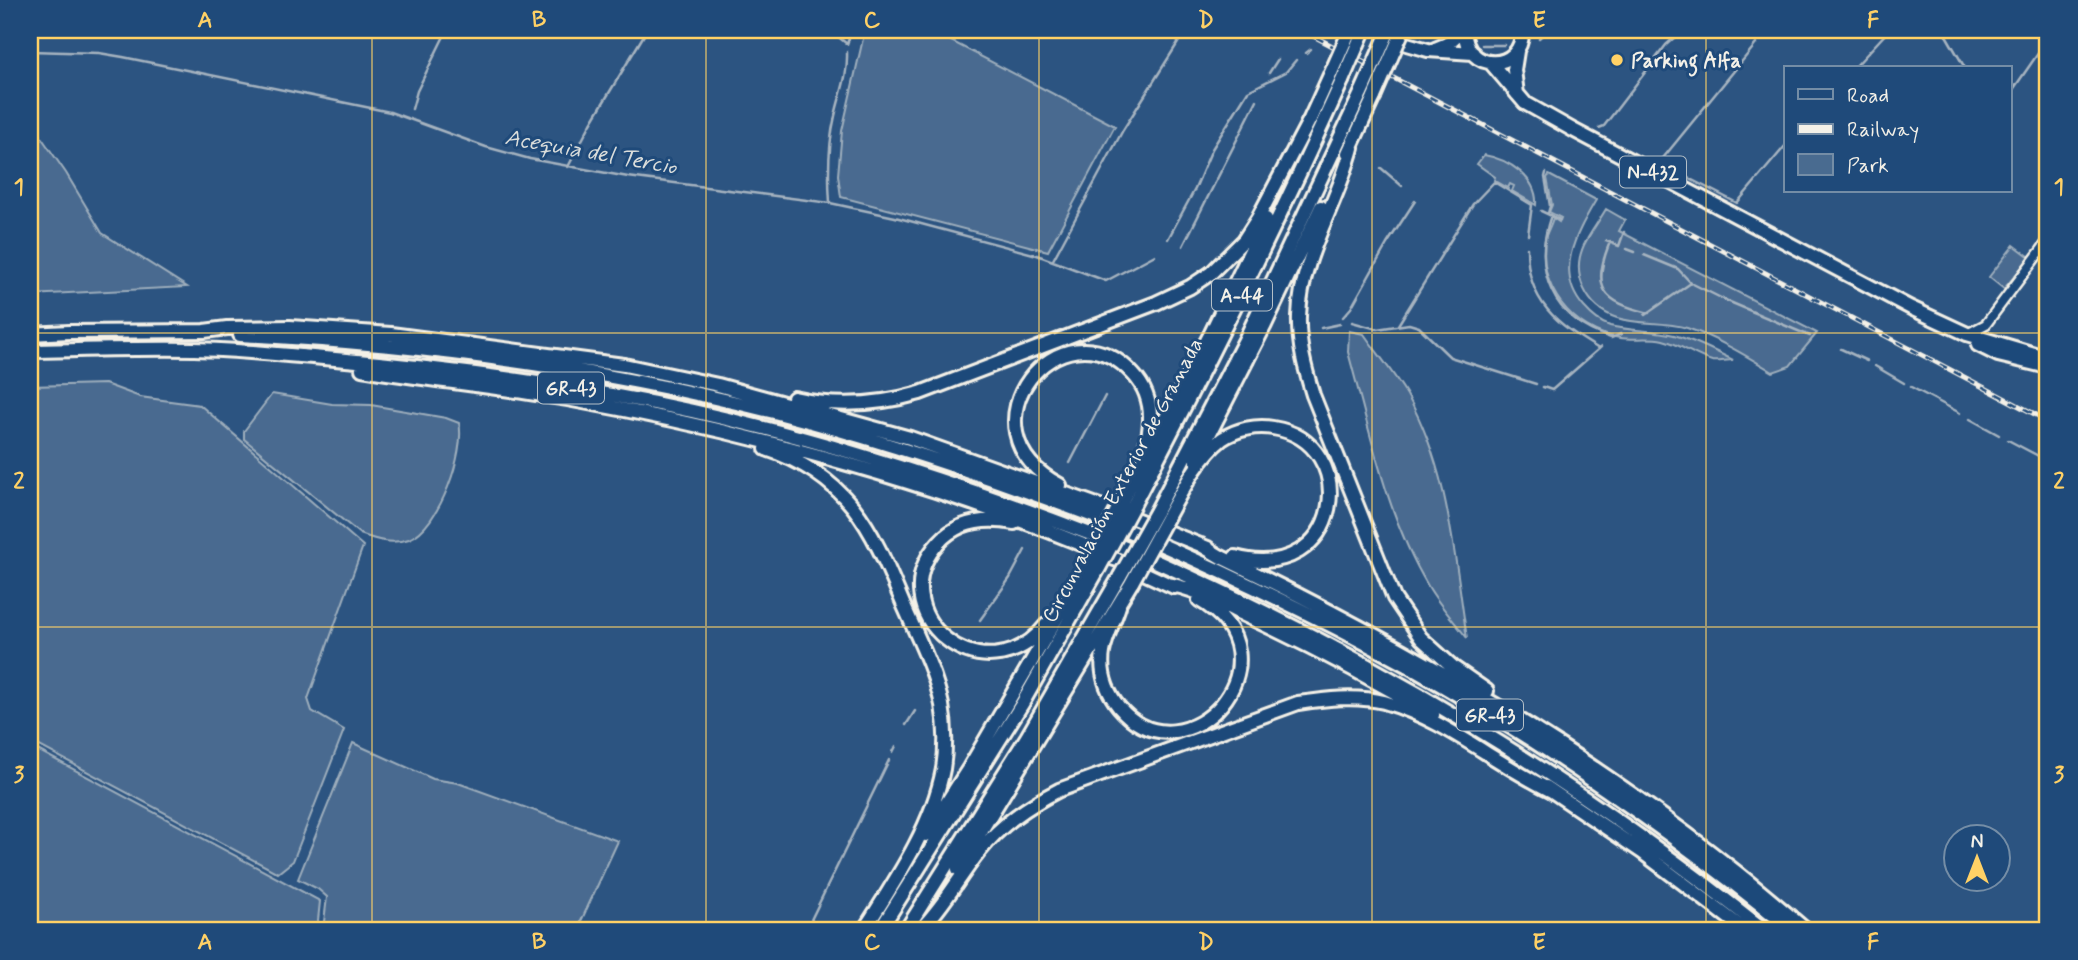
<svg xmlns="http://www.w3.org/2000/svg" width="2078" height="960" font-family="Mynerve,sans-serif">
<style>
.green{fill:#496b90;stroke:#9eaebc;stroke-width:2}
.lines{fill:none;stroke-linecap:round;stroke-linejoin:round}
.stream{stroke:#a7b4c0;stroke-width:2.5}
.minor-casing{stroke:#f4f1e8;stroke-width:13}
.highway-casing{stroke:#f4f1e8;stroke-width:18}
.minor{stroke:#1f4a7a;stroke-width:8}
.highway{stroke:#1f4a7a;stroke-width:12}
.rail-casing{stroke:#f4f1e8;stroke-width:5}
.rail{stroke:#1f4a7a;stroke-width:2.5;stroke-dasharray:8;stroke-linecap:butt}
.highway-bridge-casing{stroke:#f4f1e8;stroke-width:18;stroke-linecap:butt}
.highway-bridge{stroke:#1f4a7a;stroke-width:12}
.grid{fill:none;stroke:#ffd166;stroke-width:2;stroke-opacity:0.55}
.poi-dot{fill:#ffd166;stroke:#1f4a7a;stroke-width:2.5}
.labels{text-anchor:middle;stroke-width:6;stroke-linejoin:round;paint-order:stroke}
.shield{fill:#1f4a7a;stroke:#b4bfc7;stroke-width:2}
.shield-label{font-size:19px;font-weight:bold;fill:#f4f1e8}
.poi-label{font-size:21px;font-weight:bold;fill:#f4f1e8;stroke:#1f4a7a;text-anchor:start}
.street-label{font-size:21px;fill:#f4f1e8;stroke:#1f4a7a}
.water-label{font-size:23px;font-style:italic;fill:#dadddb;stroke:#1f4a7a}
.neatline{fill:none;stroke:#ffd166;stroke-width:2.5}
.grid-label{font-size:23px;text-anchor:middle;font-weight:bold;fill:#ffd166}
</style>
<rect width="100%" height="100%" fill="#2c5481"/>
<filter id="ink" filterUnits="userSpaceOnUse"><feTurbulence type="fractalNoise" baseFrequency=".0143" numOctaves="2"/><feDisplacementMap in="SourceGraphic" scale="14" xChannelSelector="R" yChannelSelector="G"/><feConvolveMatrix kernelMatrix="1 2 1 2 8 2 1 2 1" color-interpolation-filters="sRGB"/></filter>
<g filter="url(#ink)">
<path class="green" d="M 865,30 L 930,30 L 1115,126 L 1048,251 L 841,197 L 838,175 L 842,131 Z
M 30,121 L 66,173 L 102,233 L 187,287 L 30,295 Z
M 1484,155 C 1508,159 1538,178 1536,205 L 1512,191 L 1514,186 L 1510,184 L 1508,188 L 1494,180 L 1495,177 L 1477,164 Z
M 1549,175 L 1596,200 C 1577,233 1553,272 1584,307 C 1591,315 1600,323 1610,326 C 1630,331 1653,330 1674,335 C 1695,341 1713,350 1733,360 C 1726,360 1718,362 1712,361 C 1695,356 1680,344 1663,340 C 1649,337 1634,340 1620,338 C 1573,332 1536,285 1545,238 C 1547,232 1551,225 1553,218 L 1559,222 L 1561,218 L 1549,212 L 1552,205 L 1547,178 Z
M 1606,209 L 1625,220 L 1619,231 L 1817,333 L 1790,366 L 1773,372 C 1745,355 1717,338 1687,328 C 1664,321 1639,325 1617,318 C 1587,308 1570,275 1584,245 C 1590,233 1599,221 1606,209 Z
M 2014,245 L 2030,257 L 2004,289 L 1989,277 Z
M 1349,331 L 1364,334 C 1378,354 1394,374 1407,395 C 1449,469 1454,556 1467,638 C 1454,621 1439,605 1428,586 C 1386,515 1370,431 1348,352 Z
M 105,384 L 140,397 L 200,405 L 363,546 L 308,699 L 312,711 L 344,730 L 293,861 L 278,873 L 30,741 L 30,386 Z
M 272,394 L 332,404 L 371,405 L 446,418 L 459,423 C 466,451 439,528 409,539 C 392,545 376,540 360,534 L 244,439 L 244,431 Z
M 353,743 L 433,779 L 458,783 L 618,841 L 577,930 L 323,930 L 327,897 L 318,889 L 298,879 Z
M 30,746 L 320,901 L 317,930 L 30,930 Z"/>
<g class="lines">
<path class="stream" d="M 830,30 L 847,44 L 852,30
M 1409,30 L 1420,32
M 1751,30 L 1763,36 L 1768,30
M 1943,30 L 1965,68
M 1474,31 L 1493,34 L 1512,30
M 1539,38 L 1547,30
M 1756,44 L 1659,163 L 1737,203 L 1786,145
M 1482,45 L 1504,45
M 30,51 L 99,53 L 123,57 L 390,112 L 486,147 L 530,159 L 628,177 L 830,203 L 895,217 L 1037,255 L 1106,281 L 1155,255
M 1306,53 L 1311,49
M 1854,68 L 1889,30
M 1269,73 L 1278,59
M 2010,94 L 2048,39
M 412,109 L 417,91 L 447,30
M 1599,128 L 1604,126 L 1666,45 L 1676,36 L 1687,30
M 568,167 L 591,123 L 647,30
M 1381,168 L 1402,186
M 1546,173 L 1545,177 L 1550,206 L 1548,213
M 830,203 C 828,174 828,145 835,116 C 840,93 848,77 847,52
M 1541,211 L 1560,220
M 1551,215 C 1532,271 1552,320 1611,338 L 1621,334
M 1168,239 L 1195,189 L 1212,149 L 1248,91 L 1286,72 L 1296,60
M 1606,241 L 1619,246 L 1624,232
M 1610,242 C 1591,288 1602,302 1649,313
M 1183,246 L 1257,100
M 1527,248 C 1527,302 1557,324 1599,349
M 1627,249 L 1635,252
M 1644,255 L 1678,269 L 1691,283 L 1725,300 L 1810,336
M 1053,260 L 1123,130 L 1186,30
M 1645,315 L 1691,283
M 1343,317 L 1351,308 L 1387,244 L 1415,201
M 1352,322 L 1377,329 L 1409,324 L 1419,327 L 1450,357 L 1536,384
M 1398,325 L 1473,204 L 1494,182 L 1532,205 L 1528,235
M 1321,328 L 1340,324
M 1841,349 L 1867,361
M 1875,366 L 1904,383
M 1543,387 L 1552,390 L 1601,347
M 1911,387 L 1960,413
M 1970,419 L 1999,435
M 2008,440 L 2048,461
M 1070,463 L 1105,396
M 980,620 L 1010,578 L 1025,550
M 906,725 L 915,711
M 893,752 L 896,746
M 807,928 L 889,760"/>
<g class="minor-casing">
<path id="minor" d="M 1967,334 L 1986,324 L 2048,241"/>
</g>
<g class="highway-casing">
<path id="highway" d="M 1465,30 C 1463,73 1524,73 1522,30
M 1407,44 L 1428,50 L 1473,53
M 1435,49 L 1447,44 L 1463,30
M 1490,62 L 1525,103 L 1573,130 L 1911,308 L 1967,334 L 2048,358
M 1517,94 L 1514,70 L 1517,51
M 1352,148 C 1337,205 1301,256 1299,316 C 1298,343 1305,369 1313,395 L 1394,598 L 1421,638 L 1454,668 L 1487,691
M 1348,153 L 1374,97
M 30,334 L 69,332 L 204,331 L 227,328 L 290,327 L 391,334 L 624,365 L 718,385 L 910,438 L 1108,509
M 240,335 C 420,344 599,368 774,412 C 885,441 994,478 1101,519
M 1978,345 L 1998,355 L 2048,367
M 30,351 C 84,350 139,348 194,349 C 241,350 288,355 335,359 C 430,367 523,379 617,396 C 780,425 938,476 1093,535
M 362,369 C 430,380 499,387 567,399 C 744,431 919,478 1086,546
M 794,398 C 838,408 878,405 920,393 L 1156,303 L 1190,287 L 1211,273 L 1244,240 L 1258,218 L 1310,119 L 1330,75
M 766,449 C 800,460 831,480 853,507 C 876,536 890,573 904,606 C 918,638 935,671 942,705 C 946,726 946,749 943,769 C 932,827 895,881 864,930
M 1196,460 L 1265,325 L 1321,207
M 1060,485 C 953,429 1061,296 1133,374 C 1152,394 1153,420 1146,445
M 1123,499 L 1211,333 L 1266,219
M 1134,504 C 1207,365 1277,225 1342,81
M 1156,512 L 1245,340 L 1362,91
M 1133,518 L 1143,522
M 1167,518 C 1182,491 1198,458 1222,439 C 1237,429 1256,425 1273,428 C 1363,442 1343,586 1235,557
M 1014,523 C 987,518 959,520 939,542 C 876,611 984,704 1047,624
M 1126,530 L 1136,534
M 1168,532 L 1208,548
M 1118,545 L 1128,549
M 1162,545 C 1246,582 1328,622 1408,666 C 1544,742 1672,832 1792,930
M 1201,545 L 1221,557 C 1431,657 1630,777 1806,930
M 1111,558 L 1121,561
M 1153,560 C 1376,659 1574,778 1764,930
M 1146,574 L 1174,587
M 1167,584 C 1194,588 1218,602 1242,614 C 1307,644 1372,678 1433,715
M 1119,606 C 1114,622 1106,636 1103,652 C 1100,672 1106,691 1119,707 C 1185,785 1300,658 1199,600
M 1546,787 L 1642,852 L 1745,930
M 926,835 L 969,768 L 1089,563
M 958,869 L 1132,582
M 921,929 C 944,906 959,877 979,852 C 1001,824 1028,806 1059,790 L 1298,703 C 1326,699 1355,695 1384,702 C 1445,719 1494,763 1550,790
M 880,930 L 1022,704 L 1099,568
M 906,930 L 1027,737 L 1120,576"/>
</g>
<use href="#minor" class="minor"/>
<use href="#highway" class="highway"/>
<g class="rail-casing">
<path id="rail" d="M 1302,30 L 2048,421"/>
</g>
<use href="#rail" class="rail"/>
<g class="highway-bridge-casing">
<path id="highway-bridge" d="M 1330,75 L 1350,30
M 1342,81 L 1364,30
M 1362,91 L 1389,30
M 1374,97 L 1403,30
M 1089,563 L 1123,499
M 1099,568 L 1134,504
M 1120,576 L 1156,512
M 1132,582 L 1167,518"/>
</g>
<use href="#highway-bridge" class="highway-bridge"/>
</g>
</g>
<path class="grid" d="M 372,30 L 372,930M 706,30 L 706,930M 1039,30 L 1039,930M 1372,30 L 1372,930M 1706,30 L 1706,930M 30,333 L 2048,333M 30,627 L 2048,627"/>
<circle class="poi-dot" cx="1617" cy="60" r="7"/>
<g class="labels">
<g class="shield">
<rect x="1620" y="156.5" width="66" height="31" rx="5"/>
<rect x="1212" y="279.5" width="60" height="31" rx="5"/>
<rect x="538" y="372.5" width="66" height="31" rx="5"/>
<rect x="1457" y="699.5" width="66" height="31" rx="5"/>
</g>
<g class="shield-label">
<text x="1653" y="179">N-432</text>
<text x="1242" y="302">A-44</text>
<text x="571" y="395">GR-43</text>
<text x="1490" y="722">GR-43</text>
</g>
<g class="poi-label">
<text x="1631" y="67">Parking Alfa</text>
</g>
<g class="street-label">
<text transform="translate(1122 480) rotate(-62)" y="7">Circunvalación Exterior de Granada</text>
</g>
<g class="water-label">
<text transform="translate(591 151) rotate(10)" y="8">Acequia del Tercio</text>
</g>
</g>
<rect width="2078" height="960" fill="none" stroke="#1f4a7a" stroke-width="77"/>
<rect x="1784" y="66" width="228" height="126" fill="#1f4a7a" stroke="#748da6" stroke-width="2"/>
<rect x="1798" y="89" width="35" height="10" fill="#1f4a7a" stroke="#748da6" stroke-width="2"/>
<text x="1847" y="102" font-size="21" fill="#f4f1e8">Road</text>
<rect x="1798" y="124" width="35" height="10" fill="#f4f1e8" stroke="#748da6" stroke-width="2"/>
<text x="1847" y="136" font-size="21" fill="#f4f1e8">Railway</text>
<rect x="1798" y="154" width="35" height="21" fill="#496b90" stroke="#748da6" stroke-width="2"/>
<text x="1847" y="172" font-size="21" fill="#f4f1e8">Park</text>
<g transform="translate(1977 858)"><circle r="33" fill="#1f4a7a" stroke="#748da6" stroke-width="2"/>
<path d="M0-5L12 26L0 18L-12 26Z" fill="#ffd166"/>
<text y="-10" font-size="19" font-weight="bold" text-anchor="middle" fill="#f4f1e8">N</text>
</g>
<rect x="38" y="38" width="2001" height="884" class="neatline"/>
<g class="grid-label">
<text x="205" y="27">A</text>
<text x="539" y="27">B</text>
<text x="872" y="27">C</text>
<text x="1206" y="27">D</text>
<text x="1539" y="27">E</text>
<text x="1873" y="27">F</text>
<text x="19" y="194">1</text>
<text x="2059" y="194">1</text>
<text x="19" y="488">2</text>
<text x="2059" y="488">2</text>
<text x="19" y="782">3</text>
<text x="2059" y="782">3</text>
<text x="205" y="949">A</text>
<text x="539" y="949">B</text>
<text x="872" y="949">C</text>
<text x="1206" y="949">D</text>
<text x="1539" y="949">E</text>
<text x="1873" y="949">F</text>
</g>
</svg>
